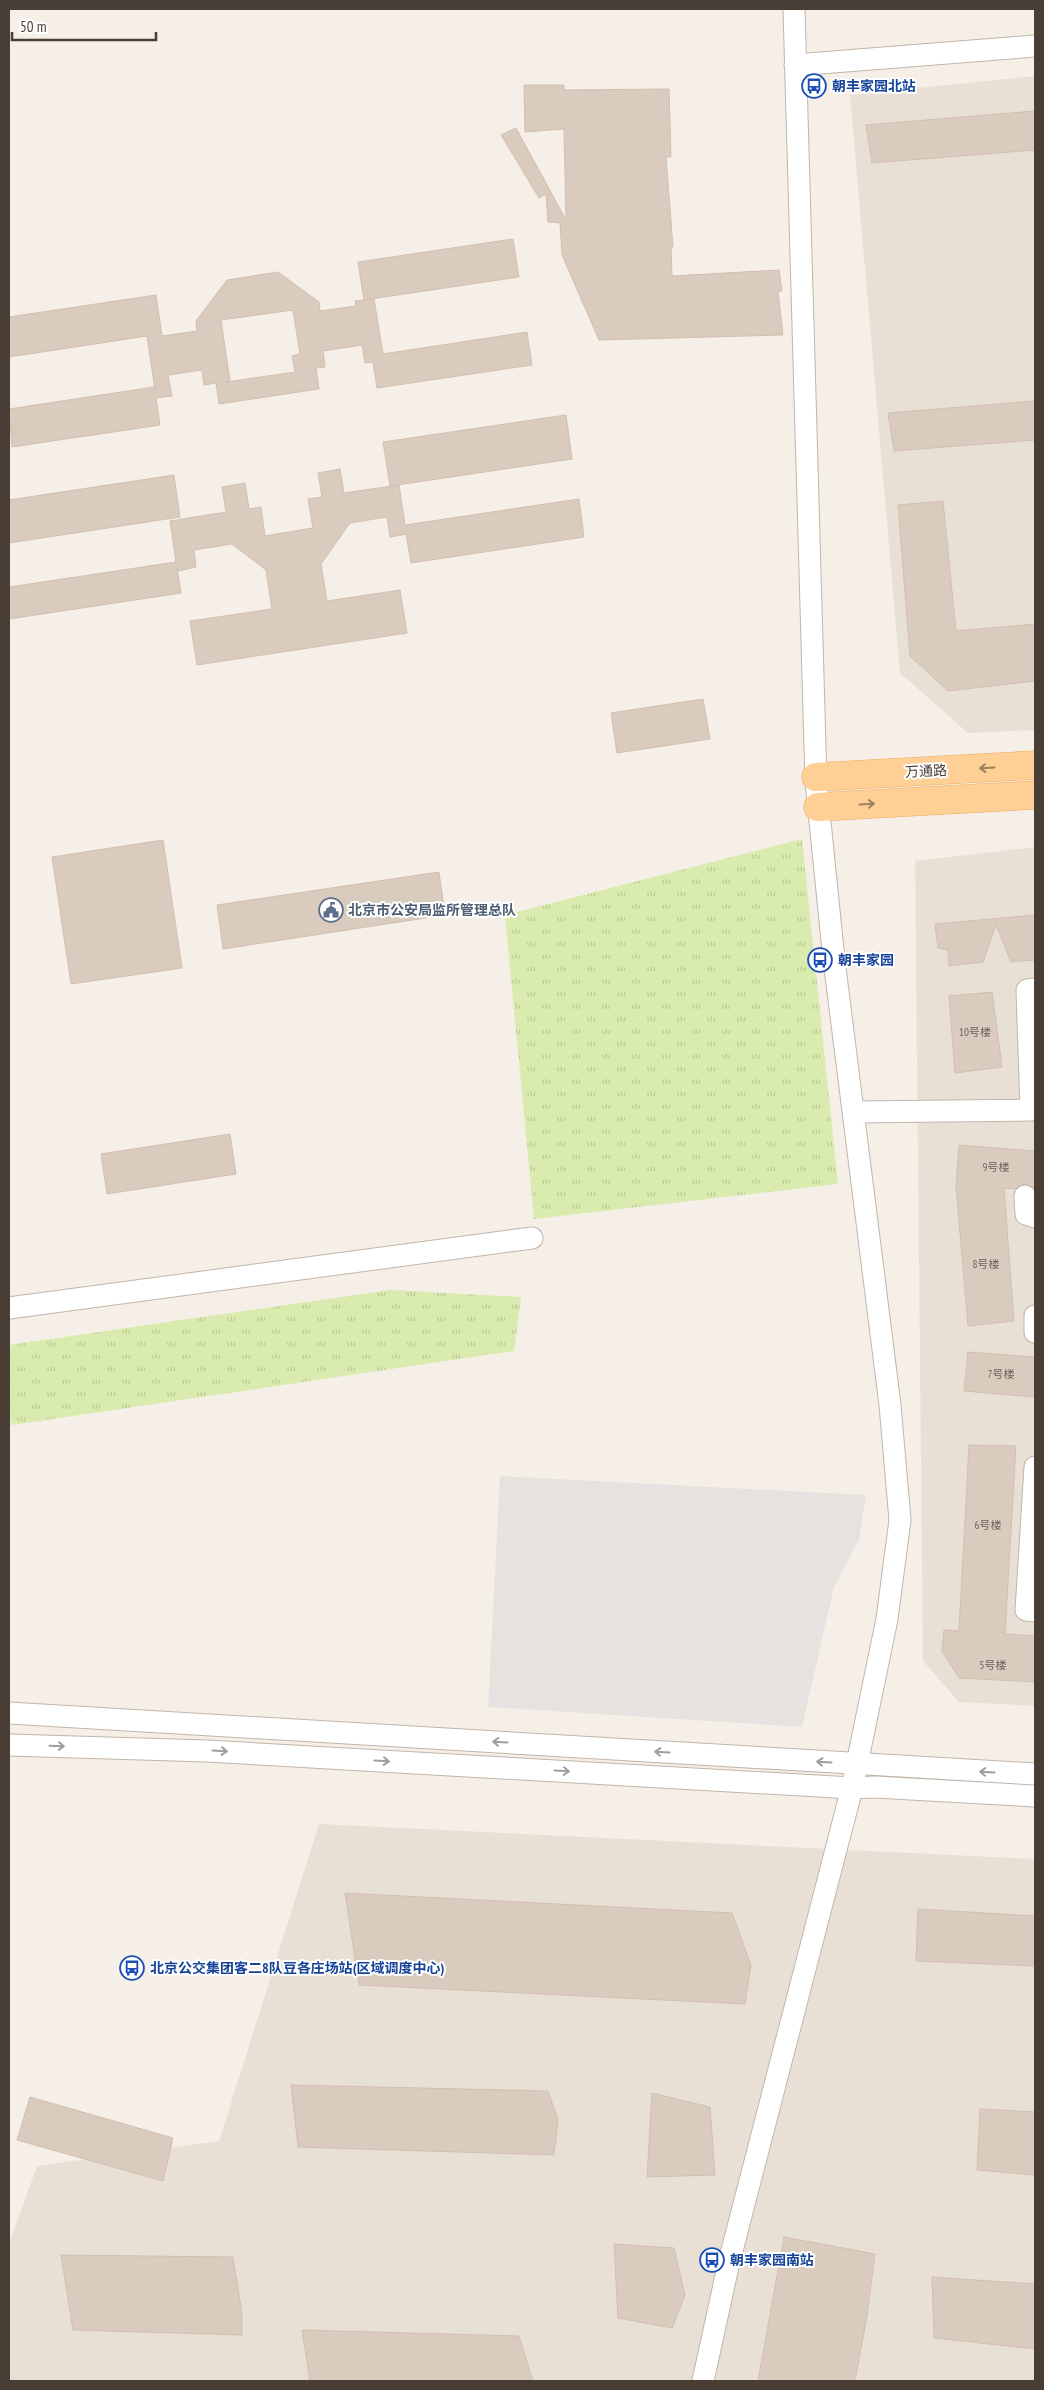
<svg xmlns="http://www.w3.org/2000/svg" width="1044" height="2390" font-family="'PT Sans Narrow','Noto Sans SC',sans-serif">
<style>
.residential{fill:#e9e0d5}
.park{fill:url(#park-tufts)}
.parking{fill:#e6e2e0}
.building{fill:#dacbbf;stroke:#d2bfaf;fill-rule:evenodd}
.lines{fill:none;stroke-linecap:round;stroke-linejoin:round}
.minor-casing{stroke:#c1b5aa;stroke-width:23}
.major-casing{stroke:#ebab60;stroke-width:29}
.minor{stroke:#fff;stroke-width:21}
.major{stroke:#ffd096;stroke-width:28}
.oneway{stroke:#9b8061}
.oneway2{stroke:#a49e9a}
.labels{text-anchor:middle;stroke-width:4;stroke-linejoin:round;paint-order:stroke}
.number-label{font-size:11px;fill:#6d6158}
.transit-label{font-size:14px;font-weight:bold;fill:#164399;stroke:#fff;text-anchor:start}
.street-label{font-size:14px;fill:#493e36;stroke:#fff}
.service-label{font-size:14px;font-weight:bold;fill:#4e5e75;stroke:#fff;text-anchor:start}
</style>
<defs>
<pattern id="park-tufts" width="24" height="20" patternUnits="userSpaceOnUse" patternTransform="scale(1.25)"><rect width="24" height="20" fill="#d9ebae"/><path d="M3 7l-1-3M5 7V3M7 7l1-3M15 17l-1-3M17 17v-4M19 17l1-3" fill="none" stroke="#bccb96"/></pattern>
</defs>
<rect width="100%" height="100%" fill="#f5efe8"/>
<path class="residential" d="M 1035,76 L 1035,730 L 968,733 L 900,673 L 850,95 Z
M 1035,847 L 1035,1706 L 959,1702 L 923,1661 L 915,861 Z
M 319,1824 L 1035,1859 L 1035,2381 L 9,2381 L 9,2244 L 37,2166 L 219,2141 Z"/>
<path class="park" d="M 802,839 L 838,1184 L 534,1219 L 505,915 Z
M 390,1290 L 521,1297 L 514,1351 L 12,1425 L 9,1416 L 9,1345 Z"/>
<path class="parking" d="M 500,1476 L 866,1495 L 859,1540 L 834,1587 L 802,1727 L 488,1707 Z"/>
<path class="building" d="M 524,85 L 564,85 L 564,90 L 669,89 L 671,157 L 666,157 L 673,247 L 671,247 L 672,276 L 779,270 L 782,291 L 778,291 L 783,335 L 599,340 L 562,255 L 560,223 L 548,222 L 546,194 L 539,198 L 501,135 L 516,128 L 566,220 L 564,129 L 525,132 Z
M 1035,111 L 1035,150 L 872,163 L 866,125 Z
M 513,239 L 519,277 L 364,300 L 358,262 Z
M 278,272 L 319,302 L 320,311 L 356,306 L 355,301 L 374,299 L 383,354 L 527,332 L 532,365 L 377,388 L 373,362 L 365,363 L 362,345 L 323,351 L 325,367 L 316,368 L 319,389 L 219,404 L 216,383 L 204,385 L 202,370 L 168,375 L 172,396 L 156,398 L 160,425 L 12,447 L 9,409 L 154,387 L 155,390 L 147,336 L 9,357 L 9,317 L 156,295 L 162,336 L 197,331 L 196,321 L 227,280 ZM 293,310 L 300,354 L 292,356 L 295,372 L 226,382 L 230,381 L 221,320 Z
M 1035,401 L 1035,440 L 894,451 L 888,413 Z
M 566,415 L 572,459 L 390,486 L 383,442 Z
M 340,469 L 344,493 L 399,485 L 405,525 L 579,499 L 584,537 L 411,563 L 406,534 L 390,537 L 387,517 L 350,523 L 321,564 L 327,601 L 400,590 L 407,633 L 197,665 L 190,621 L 272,609 L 266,570 L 232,544 L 194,550 L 196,567 L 178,571 L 177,568 L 181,593 L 9,619 L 9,587 L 176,562 L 170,521 L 226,512 L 222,487 L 245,483 L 249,509 L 261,507 L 265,536 L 313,528 L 308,499 L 322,497 L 318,473 Z
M 174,475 L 180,517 L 9,543 L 9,500 Z
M 943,501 L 956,631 L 1035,624 L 1035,681 L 948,691 L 910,656 L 898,505 Z
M 703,699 L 710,739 L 617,753 L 611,713 Z
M 163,840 L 182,968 L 71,984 L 52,857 Z
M 439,872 L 445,915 L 223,949 L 217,905 Z
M 1035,915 L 1035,960 L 1011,962 L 996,925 L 983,962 L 949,966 L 948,950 L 938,948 L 935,924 Z
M 992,992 L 1002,1067 L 955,1073 L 949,996 Z
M 230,1134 L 236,1174 L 107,1194 L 101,1154 Z
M 959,1145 L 1035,1151 L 1035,1189 L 1025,1184 L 1015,1189 L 1004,1188 L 1014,1321 L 968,1326 L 956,1186 Z
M 968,1352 L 1035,1357 L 1035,1397 L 964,1391 Z
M 969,1445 L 1016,1446 L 1005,1634 L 1035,1636 L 1035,1682 L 959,1678 L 942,1651 L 944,1630 L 959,1631 Z
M 345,1893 L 732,1913 L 751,1965 L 745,2004 L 359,1985 Z
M 918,1909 L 1035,1916 L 1035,1966 L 916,1961 Z
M 291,2085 L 548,2091 L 558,2120 L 554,2155 L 298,2147 Z
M 652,2093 L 710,2107 L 715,2175 L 647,2177 Z
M 30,2097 L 173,2138 L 163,2181 L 17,2140 Z
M 980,2109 L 1035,2112 L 1035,2175 L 977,2170 Z
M 784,2237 L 875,2254 L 867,2316 L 855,2381 L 758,2381 Z
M 614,2244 L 674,2248 L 685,2295 L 672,2328 L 618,2318 Z
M 61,2255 L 233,2257 L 242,2313 L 242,2335 L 73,2330 Z
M 932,2277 L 1035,2284 L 1035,2349 L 934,2338 Z
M 302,2330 L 519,2336 L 533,2381 L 310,2381 Z"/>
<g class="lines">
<g class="minor-casing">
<path id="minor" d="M 795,65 L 1035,46
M 854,1112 L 1031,1110 L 1027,990 L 1035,989
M 1025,1196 L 1026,1214 L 1035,1217
M 9,1308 L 532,1238
M 1035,1316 L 1035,1332
M 1035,1467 L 1026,1610 L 1035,1611
M 9,1713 L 1035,1774
M 9,1745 L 207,1751 L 852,1788 L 875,1787 L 1035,1796
M 703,2381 L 729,2262 L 852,1788 L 887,1619 L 900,1520 L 890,1405 L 834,960 L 816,782 L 794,9"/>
</g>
<g class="major-casing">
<path id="major" d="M 816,777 L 1035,765
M 818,807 L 1035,795"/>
</g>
<use href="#minor" class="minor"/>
<use href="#major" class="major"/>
</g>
<defs><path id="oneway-shaft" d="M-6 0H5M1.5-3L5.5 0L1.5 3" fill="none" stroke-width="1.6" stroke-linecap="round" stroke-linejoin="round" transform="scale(1.25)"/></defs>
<g class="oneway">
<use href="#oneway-shaft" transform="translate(987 768) rotate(177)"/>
<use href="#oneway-shaft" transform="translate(867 804) rotate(-3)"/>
</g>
<g class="oneway2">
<use href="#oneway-shaft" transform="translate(500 1742) rotate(-177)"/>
<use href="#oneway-shaft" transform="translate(57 1746) rotate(2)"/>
<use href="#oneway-shaft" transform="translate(220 1751) rotate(3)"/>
<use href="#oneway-shaft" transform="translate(662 1752) rotate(-177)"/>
<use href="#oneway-shaft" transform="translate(382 1761) rotate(3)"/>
<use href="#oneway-shaft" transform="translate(824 1762) rotate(-177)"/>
<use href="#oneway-shaft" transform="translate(562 1771) rotate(3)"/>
<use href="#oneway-shaft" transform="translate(987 1772) rotate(-177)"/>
</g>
<defs>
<g id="bus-ring" transform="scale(1.25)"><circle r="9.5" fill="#fff" stroke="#1a4fb4" stroke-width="1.5"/><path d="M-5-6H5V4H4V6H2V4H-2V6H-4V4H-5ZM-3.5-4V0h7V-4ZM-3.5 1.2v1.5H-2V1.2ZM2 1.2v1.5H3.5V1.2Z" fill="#1a4fb4"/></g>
<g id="civic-ring" transform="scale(1.25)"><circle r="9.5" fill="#fff" stroke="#5c6f8a" stroke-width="1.5"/><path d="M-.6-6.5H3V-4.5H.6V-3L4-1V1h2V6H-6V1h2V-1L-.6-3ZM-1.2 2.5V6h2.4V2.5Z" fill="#5c6f8a"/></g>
</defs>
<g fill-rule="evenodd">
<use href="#bus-ring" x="814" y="86"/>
<use href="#civic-ring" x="331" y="910"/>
<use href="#bus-ring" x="820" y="960"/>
<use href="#bus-ring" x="132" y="1968"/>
<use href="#bus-ring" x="712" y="2260"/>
</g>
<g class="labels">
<g class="number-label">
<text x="975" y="1036">10号楼</text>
<text x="996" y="1171">9号楼</text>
<text x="986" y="1268">8号楼</text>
<text x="1001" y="1378">7号楼</text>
<text x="988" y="1529">6号楼</text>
<text x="993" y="1669">5号楼</text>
</g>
<g class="transit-label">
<text x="832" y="91">朝丰家园北站</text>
<text x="838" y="965">朝丰家园</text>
<text x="150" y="1973">北京公交集团客二8队豆各庄场站(区域调度中心)</text>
<text x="730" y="2265">朝丰家园南站</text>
</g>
<g class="street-label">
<text transform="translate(926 771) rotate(-3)" y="5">万通路</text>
</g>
<g class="service-label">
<text x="348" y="915">北京市公安局监所管理总队</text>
</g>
</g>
<rect width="1044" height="2390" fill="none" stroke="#493e36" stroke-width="20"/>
<path d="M12 32v8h144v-8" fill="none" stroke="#493e36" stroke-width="2.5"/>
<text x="20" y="32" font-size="15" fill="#493e36" stroke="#ffffff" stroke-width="4" paint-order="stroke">50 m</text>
</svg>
